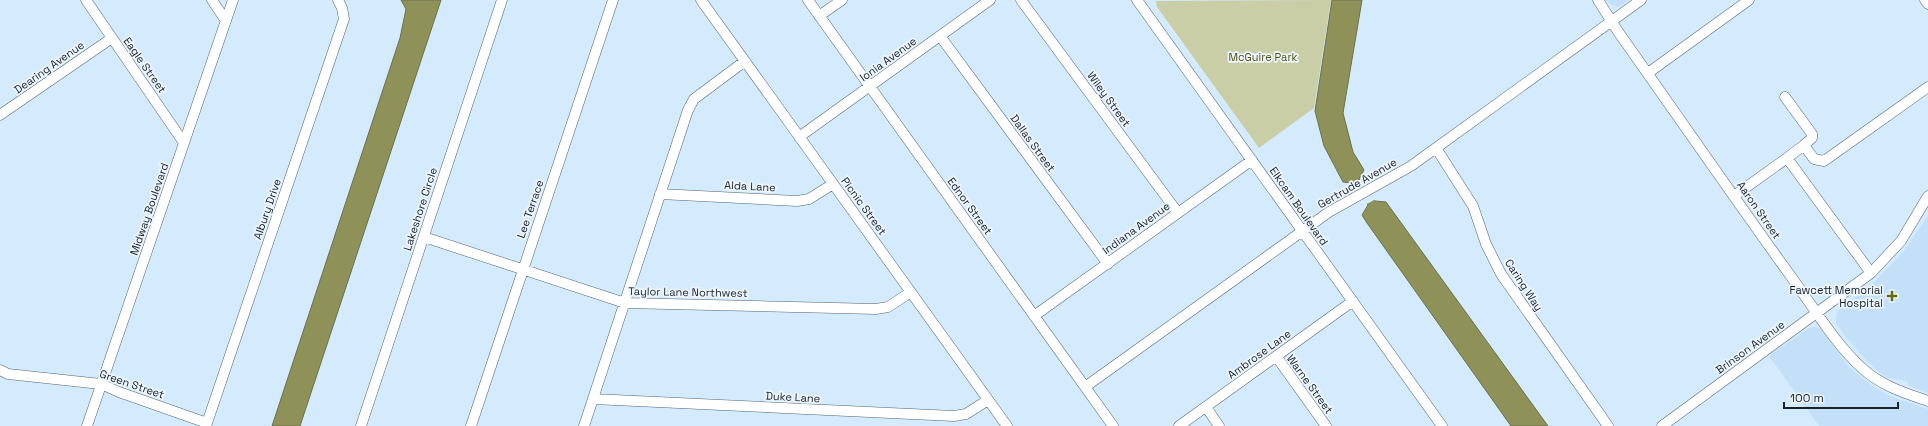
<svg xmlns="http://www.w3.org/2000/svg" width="1928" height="426" font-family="'Space Grotesk',sans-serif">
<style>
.built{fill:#c4e0f8}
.green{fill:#cacea7}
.water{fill:#8e9258;stroke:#6b704a}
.pier{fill:#d4ebfe}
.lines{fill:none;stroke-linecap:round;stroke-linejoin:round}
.minor-casing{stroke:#516575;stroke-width:11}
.minor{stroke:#fff;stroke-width:10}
.poi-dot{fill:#686d10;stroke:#edf6fe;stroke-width:1.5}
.labels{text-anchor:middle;stroke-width:3.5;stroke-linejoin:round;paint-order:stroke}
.park-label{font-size:11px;fill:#50540d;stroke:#edf6fe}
.street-label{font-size:11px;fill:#192128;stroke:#edf6fe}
.poi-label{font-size:11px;fill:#192128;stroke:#edf6fe;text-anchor:end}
</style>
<rect width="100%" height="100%" fill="#d4ebfe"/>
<path class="built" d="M 1605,0 L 1629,0 L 1619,7 L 1612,5 Z
M 1928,216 L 1928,393 L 1909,386 L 1907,381 L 1885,377 L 1867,361 L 1845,336 L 1836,323 L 1836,316 L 1838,310 L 1873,283 L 1903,252 Z
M 1815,327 L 1821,329 L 1849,367 L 1871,385 L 1889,396 L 1928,409 L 1928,426 L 1819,426 L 1769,356 L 1809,328 Z"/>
<path class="green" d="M 1331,0 L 1314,108 L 1259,148 L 1157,7 L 1156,1 Z"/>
<path class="water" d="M 401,0 L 441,0 L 300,426 L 272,426 L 400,38 L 406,9 Z
M 1332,0 L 1362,0 L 1343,113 L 1353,152 L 1364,170 L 1359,179 L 1375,201 L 1386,202 L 1548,426 L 1511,426 L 1367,223 L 1362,215 L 1368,205 L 1353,183 L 1343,182 L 1324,146 L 1315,111 Z"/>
<path class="pier" d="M 1362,179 L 1376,199 L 1365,205 L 1352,184 Z"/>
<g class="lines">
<g class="minor-casing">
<path id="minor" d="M 86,0 L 184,143
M 212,0 L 226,21
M 701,0 L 1007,426
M 808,0 L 1113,426
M 1021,0 L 1178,213
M 1137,0 L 1442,426
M 1598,0 L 1619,33 C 1675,112 1730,192 1787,271 C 1811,303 1833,342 1863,369 C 1882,386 1905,393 1928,401
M 1925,0 L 1928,4
M 819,16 L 842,0
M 940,36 L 1108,264
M 1648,73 L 1749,0
M 1785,97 L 1812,134 L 1812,138 L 1804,145
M 0,115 L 112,38
M 799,137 L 990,0
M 1436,148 L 1473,206 L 1486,244 L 1501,274 L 1608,426
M 1787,158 L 1804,145 L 1814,159 L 1824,161 L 1928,87
M 660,194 L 797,201 L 809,199 L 833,184
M 1734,196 L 1787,158 L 1871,273
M 424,237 L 625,303 L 876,309 L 888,307 L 911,292
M 1034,316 L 1252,160
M 1276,356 L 1326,426
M 0,370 L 8,374 L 101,384 L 119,392 L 207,423
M 1085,387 L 1329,212 L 1411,166 L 1641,0
M 593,399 L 954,416 L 966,414 L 988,400
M 1206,407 L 1219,426
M 87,426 L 233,0
M 206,426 L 344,19 L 342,8 L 338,0
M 361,426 L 502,0
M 471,426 L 613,0
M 584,426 L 688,110 L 694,99 L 745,61
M 1179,426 L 1353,301
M 1662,426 L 1871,273 L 1901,241 L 1928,196"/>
</g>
<use href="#minor" class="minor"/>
</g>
<path class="poi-dot" d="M1890 290h4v4h4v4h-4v4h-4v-4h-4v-4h4z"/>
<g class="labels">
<g class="park-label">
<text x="1263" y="61">McGuire Park</text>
</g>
<g class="street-label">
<text transform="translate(888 59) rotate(-36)" y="4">Ionia Avenue</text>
<text transform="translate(145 65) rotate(55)" y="4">Eagle Street</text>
<text transform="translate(49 67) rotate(-35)" y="4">Dearing Avenue</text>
<text transform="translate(1109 99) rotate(54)" y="4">Wiley Street</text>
<text transform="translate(1033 143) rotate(54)" y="4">Dallas Street</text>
<text transform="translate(1357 183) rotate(-30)" y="4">Gertrude Avenue</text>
<text transform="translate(750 186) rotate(3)" y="4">Alda Lane</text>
<text transform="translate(864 206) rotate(54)" y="4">Picnic Street</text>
<text transform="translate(970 206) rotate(54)" y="4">Ednor Street</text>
<text transform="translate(1299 206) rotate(55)" y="4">Elkcam Boulevard</text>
<text transform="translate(149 209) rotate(-71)" y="4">Midway Boulevard</text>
<text transform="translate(267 209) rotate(-71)" y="4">Albury Drive</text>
<text transform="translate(420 209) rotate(-72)" y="4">Lakeshore Circle</text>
<text transform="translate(530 209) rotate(-71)" y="4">Lee Terrace</text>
<text transform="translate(1759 210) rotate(55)" y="4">Aaron Street</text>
<text transform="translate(1136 228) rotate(-36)" y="4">Indiana Avenue</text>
<text transform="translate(1524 285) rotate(57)" y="4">Caring Way</text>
<text transform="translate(688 292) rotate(1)" y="4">Taylor Lane Northwest</text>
<text transform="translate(1750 347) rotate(-36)" y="4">Brinson Avenue</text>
<text transform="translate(1259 354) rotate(-36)" y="4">Ambrose Lane</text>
<text transform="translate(132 384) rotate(19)" y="4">Green Street</text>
<text transform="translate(1310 384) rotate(54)" y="4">Warne Street</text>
<text transform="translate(793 397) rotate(3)" y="4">Duke Lane</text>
</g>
<g class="poi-label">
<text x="1883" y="294">Fawcett Memorial<tspan x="1883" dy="13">Hospital</tspan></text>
</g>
</g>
<path d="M1784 402v6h114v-6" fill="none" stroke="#192128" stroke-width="2"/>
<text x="1790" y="402" font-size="12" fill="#192128" stroke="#edf6fe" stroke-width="3" paint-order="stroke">100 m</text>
</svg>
